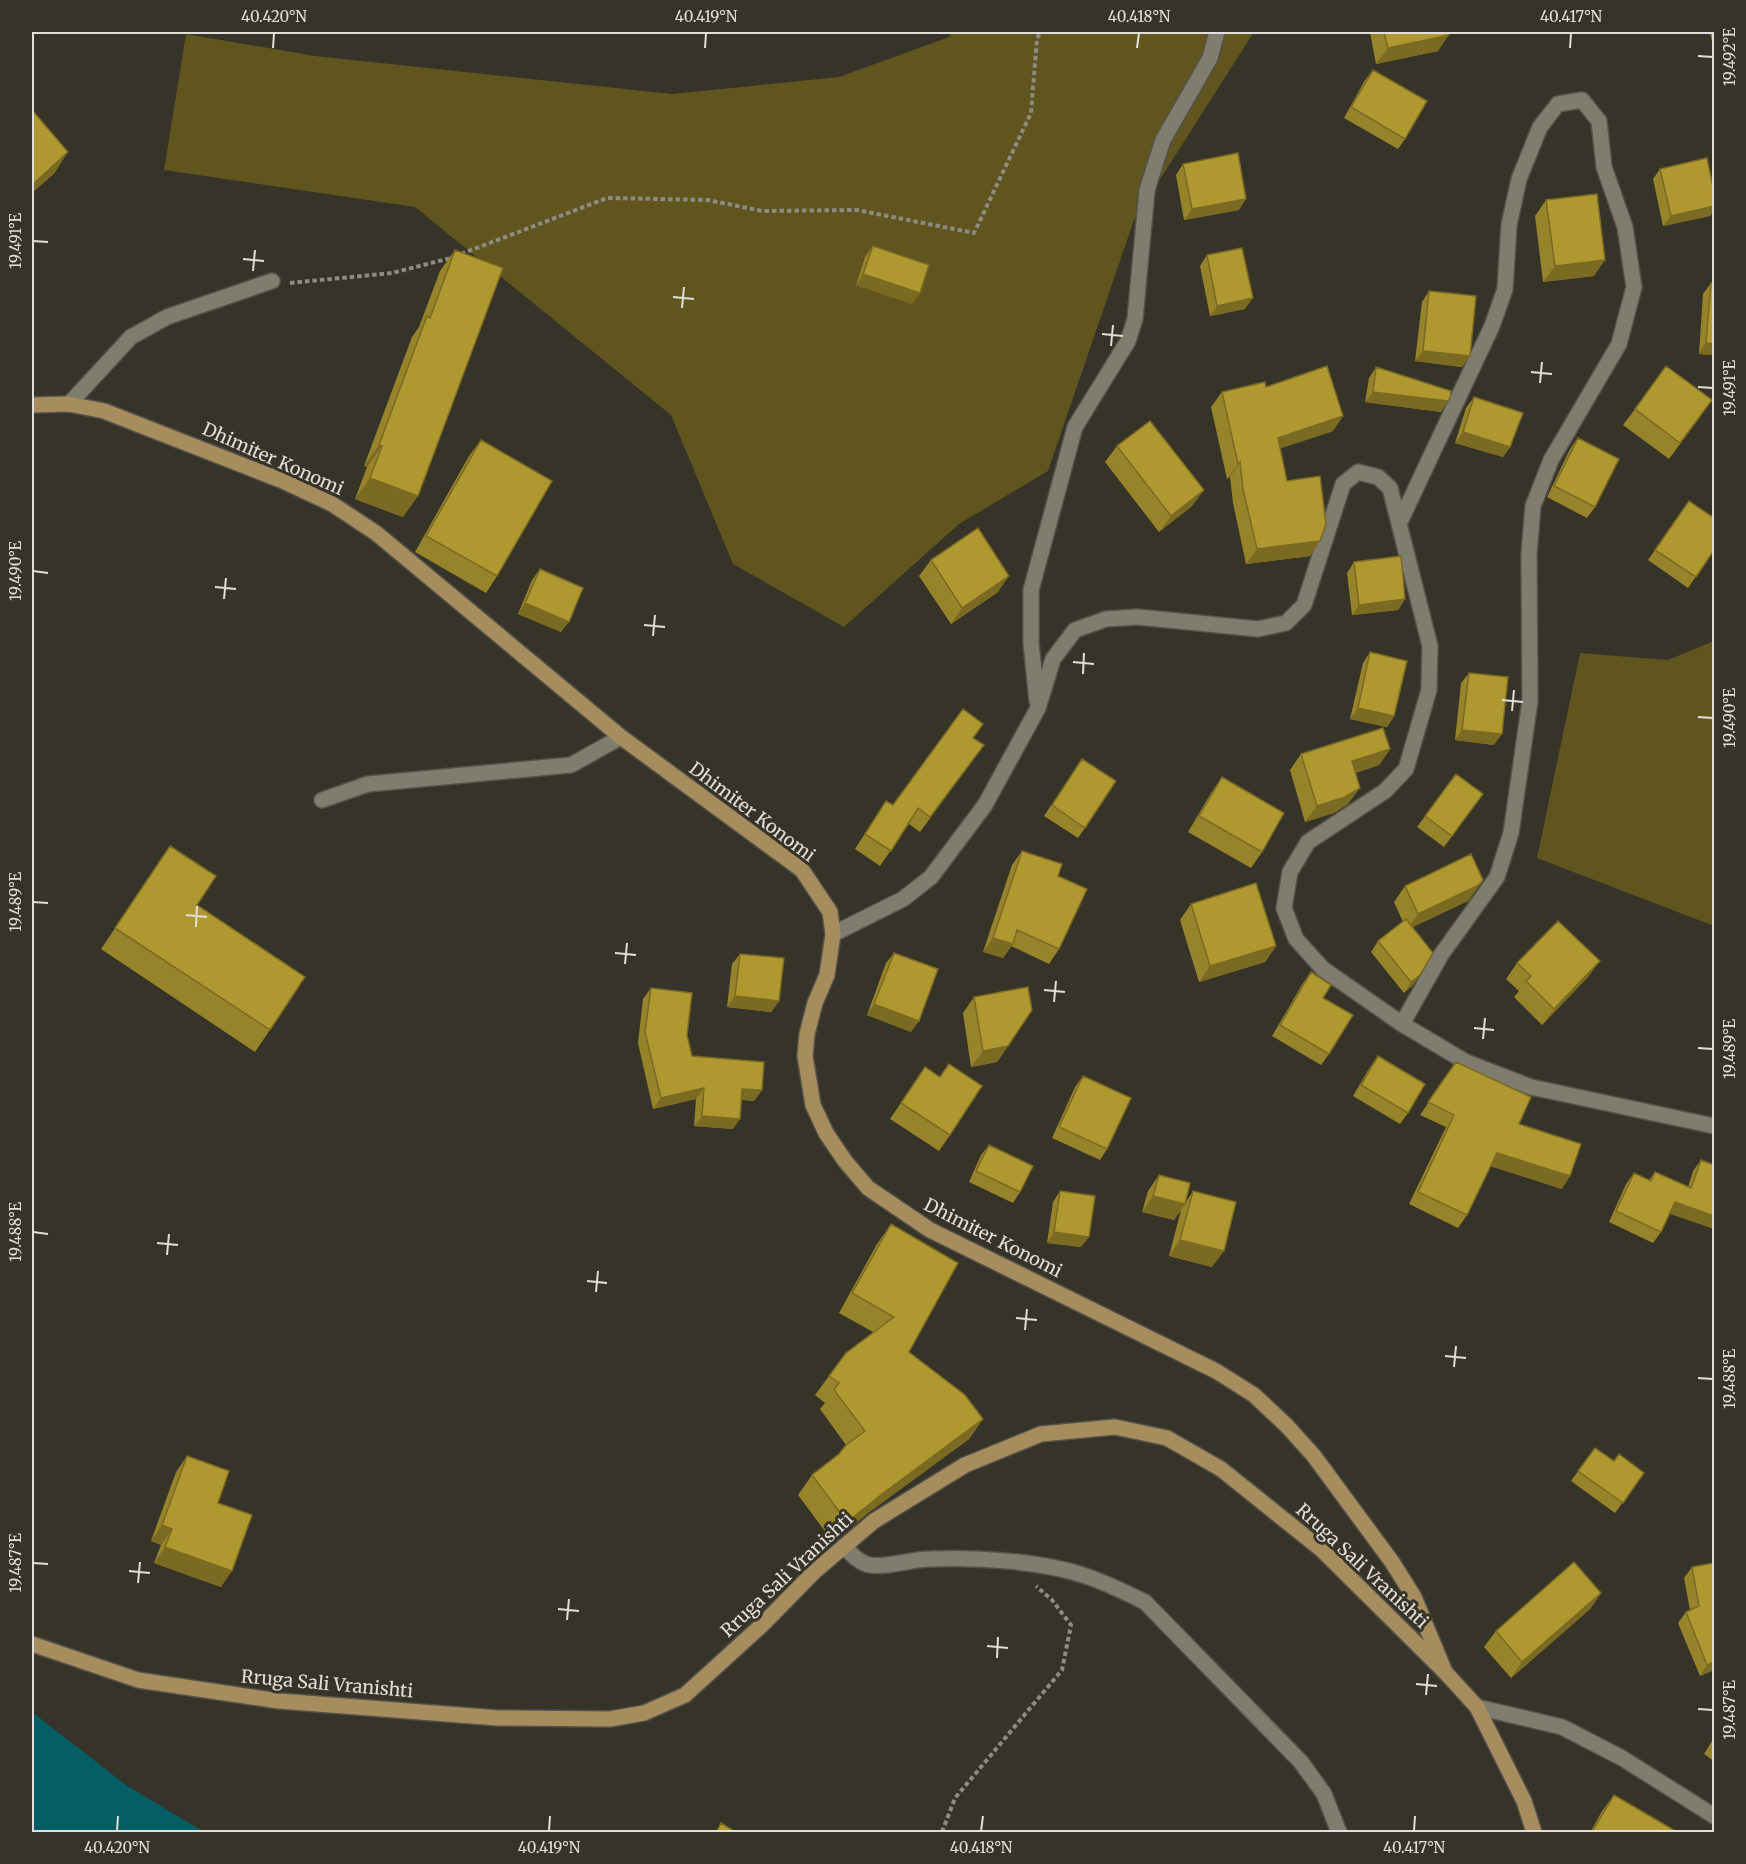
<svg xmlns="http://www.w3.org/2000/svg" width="1746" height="1864" font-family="Merriweather,serif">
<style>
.green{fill:#60541f}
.water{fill:#055e65}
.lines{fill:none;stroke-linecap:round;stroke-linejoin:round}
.minor-casing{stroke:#545249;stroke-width:18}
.major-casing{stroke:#545249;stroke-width:18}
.path{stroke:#8e8b83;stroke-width:4;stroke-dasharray:4.5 3;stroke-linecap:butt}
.minor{stroke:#7f7c70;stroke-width:15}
.major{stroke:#a78c5e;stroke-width:15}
.wall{fill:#97832a}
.shaded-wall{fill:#7b6a22}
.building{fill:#b09831;stroke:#7b6a22;stroke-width:1.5}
.ticks{fill:none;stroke:#e1dfd9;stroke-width:2}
.labels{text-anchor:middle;stroke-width:6;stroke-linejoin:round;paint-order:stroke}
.street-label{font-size:18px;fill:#e1dfd9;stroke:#363329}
.neatline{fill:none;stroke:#e1dfd9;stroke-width:2}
.ticks-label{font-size:15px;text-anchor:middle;fill:#e1dfd9}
</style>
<rect width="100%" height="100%" fill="#363329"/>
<path class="green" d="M 951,32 L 1254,32 L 1134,220 L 1048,471 L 959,524 L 844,627 L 733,564 L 671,415 L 415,207 L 164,170 L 186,34 L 315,56 L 672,94 L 839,77 L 949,37 Z
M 1714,641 L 1714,926 L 1537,858 L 1580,653 L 1668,660 Z"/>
<path class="water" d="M 32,1712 L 126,1785 L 204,1832 L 32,1832 Z"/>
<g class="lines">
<g class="minor-casing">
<path id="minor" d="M 69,404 L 131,337 L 167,317 L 272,281
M 1399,524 L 1492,326 L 1505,289 L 1509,225 L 1519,179 L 1540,127 L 1558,104 L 1582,100 L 1599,121 L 1604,167 L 1625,227 L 1634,287 L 1619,344 L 1551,460 L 1533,506 L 1529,554 L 1530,701 L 1511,833 L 1497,877 L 1441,955 L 1402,1024
M 1037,701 L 1031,643 L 1031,590 L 1075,427 L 1128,341 L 1135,319 L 1147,190 L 1163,140 L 1210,58 L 1217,32
M 322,800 L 368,784 L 571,765 L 621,737
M 833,934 L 903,899 L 931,877 L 985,805 L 1038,708 L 1053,659 L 1075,630 L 1106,619 L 1138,617 L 1258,629 L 1286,623 L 1304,605 L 1343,484 L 1358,472 L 1378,477 L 1390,488 L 1430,646 L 1429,690 L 1406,769 L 1385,791 L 1308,842 L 1290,872 L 1284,908 L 1296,939 L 1323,969 L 1402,1024 L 1466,1062 L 1531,1087 L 1714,1126
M 844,1546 C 851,1554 859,1563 870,1565 C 887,1568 911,1559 930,1559 C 976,1557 1042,1561 1086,1576 C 1106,1583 1125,1592 1145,1602 L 1301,1762 L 1324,1794 L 1339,1832
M 1477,1707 L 1562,1727 L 1622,1758 L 1714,1816"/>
</g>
<g class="major-casing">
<path id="major" d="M 32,405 L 69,404 L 104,411 L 283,481 L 332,504 L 376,533 L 621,737 L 802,870 L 830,912 L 833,934 L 827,975 L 815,1003 L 807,1034 L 805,1056 L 813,1105 L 826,1133 L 845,1161 L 868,1188 L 930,1230 L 1216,1371 L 1254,1395 L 1287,1426 L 1314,1456 L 1392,1562 L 1414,1597 L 1445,1672
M 32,1644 L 138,1680 L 279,1701 L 498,1718 L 610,1719 L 644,1713 L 685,1695 L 762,1625 L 815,1571 L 874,1521 L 965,1465 L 1041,1434 L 1115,1427 L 1167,1438 L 1221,1469 L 1322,1550 L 1445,1672 L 1477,1707 L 1524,1801 L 1534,1832"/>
</g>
<path class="path" d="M 461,254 L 607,198 L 708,200 L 762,211 L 857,210 L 974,233 L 1031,113 L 1037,38 L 1041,32
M 290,283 L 392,273 L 451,258
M 942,1832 L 955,1798 L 1062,1670 L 1071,1625 L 1052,1600 L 1036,1586"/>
<use href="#minor" class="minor"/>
<use href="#major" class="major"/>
</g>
<path class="wall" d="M 1370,32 L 1448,32 L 1438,51 L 1376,64 Z
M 1710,32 L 1714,32 L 1714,51 Z
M 1373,70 L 1405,139 L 1398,149 L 1344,118 L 1365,80 Z
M 1183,164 L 1239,210 L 1184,220 L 1176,175 Z
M 1660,169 L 1714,192 L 1714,209 L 1710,216 L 1663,226 L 1653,179 Z
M 1546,200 L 1594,276 L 1543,282 L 1535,216 Z
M 873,246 L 920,293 L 912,304 L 856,285 L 865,257 Z
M 455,250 L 403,517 L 355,499 L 367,467 L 364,466 L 412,337 L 419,327 L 440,271 Z
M 1207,255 L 1245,309 L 1210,316 L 1200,266 Z
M 1711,283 L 1714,355 L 1699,354 L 1703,294 Z
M 1429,291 L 1470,356 L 1462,367 L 1415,361 L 1422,302 Z
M 1376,367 L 1441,412 L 1365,402 L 1369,378 Z
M 1266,387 L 1333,431 L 1280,448 L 1287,481 L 1310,556 L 1246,564 L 1233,503 L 1230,477 L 1227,479 L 1211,407 L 1222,392 Z
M 1474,397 L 1510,447 L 1503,457 L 1455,443 L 1466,408 Z
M 1635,409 L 1701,416 L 1669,459 L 1623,425 Z
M 1578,438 L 1595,507 L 1587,518 L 1547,497 L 1570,449 Z
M 481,440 L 497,576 L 486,593 L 415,552 L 469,456 Z
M 1117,446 L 1192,506 L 1159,532 L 1105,462 Z
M 1689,501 L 1714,550 L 1688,588 L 1648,560 Z
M 931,560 L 998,592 L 951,624 L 919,576 Z
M 1354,562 L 1405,599 L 1398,610 L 1352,615 L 1347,573 Z
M 540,569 L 561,632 L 518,614 L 532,580 Z
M 1370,652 L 1394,716 L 1387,727 L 1350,719 L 1363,663 Z
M 1469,673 L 1494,745 L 1455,740 L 1461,683 Z
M 974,738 L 984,745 L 920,832 L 909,824 L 880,866 L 855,849 L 886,801 L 893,805 Z
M 1390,749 L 1379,765 L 1355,773 L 1348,804 L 1334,813 L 1305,822 L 1290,770 L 1301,754 Z
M 1082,759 L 1085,828 L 1078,838 L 1044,816 Z
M 1456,774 L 1483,794 L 1444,847 L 1417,827 Z
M 1222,777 L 1262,852 L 1251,868 L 1188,832 L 1211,793 Z
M 170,846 L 197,905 L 270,1030 L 255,1052 L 101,949 Z
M 1022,851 L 1058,876 L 1059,949 L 1049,964 L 1011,946 L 1003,958 L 983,952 L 1012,865 Z
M 1483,880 L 1468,901 L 1412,927 L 1420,975 L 1413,985 L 1404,993 L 1371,952 L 1378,941 L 1403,922 L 1394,902 L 1405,886 Z
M 1191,904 L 1276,946 L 1265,962 L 1199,982 L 1180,920 Z
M 894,953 L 911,1032 L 867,1015 L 886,963 Z
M 740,954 L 779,1001 L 771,1012 L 727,1007 L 732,964 Z
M 1517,963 L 1588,977 L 1542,1025 L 1514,997 L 1519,991 L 1506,979 Z
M 1311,972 L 1323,998 L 1329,1054 L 1321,1065 L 1272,1036 L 1303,983 Z
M 651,988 L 687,1035 L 692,1056 L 762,1090 L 754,1101 L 742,1100 L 733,1129 L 694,1126 L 696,1099 L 653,1109 L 638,1043 L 643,999 Z
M 974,997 L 1008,1046 L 997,1062 L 971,1067 L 963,1013 Z
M 1378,1056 L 1408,1113 L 1400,1124 L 1353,1096 L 1370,1067 Z
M 1456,1062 L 1519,1124 L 1562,1189 L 1490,1166 L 1467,1215 L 1458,1228 L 1409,1204 L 1446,1127 L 1420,1115 Z
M 925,1067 L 940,1077 L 950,1135 L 939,1151 L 890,1119 Z
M 1083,1076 L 1107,1149 L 1100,1160 L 1052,1138 L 1075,1087 Z
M 989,1145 L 1020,1192 L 1013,1203 L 969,1182 L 981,1155 Z
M 1701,1160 L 1714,1165 L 1669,1214 L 1661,1232 L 1653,1243 L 1609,1222 L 1626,1184 L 1634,1173 L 1649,1180 L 1655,1172 L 1688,1187 L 1693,1171 Z
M 1159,1175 L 1186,1202 L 1193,1191 L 1212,1267 L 1169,1256 L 1181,1210 L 1174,1220 L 1142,1212 L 1148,1191 Z
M 1060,1191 L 1081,1247 L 1047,1243 L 1053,1202 Z
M 891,1224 L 909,1352 L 983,1419 L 969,1439 L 868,1513 L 833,1542 L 798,1495 L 812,1475 L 839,1454 L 846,1445 L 820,1409 L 825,1403 L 815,1395 L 829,1376 L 873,1332 L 839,1313 L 877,1244 Z
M 1595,1448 L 1614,1461 L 1644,1473 L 1615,1513 L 1571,1481 Z
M 187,1456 L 218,1503 L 221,1587 L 154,1563 L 161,1545 L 151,1541 L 176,1472 Z
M 1692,1567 L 1714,1670 L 1700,1676 L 1678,1623 L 1686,1612 L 1690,1610 L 1684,1578 Z
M 1601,1593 L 1590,1609 L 1511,1678 L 1484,1647 L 1496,1631 Z
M 1714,1738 L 1714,1761 L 1704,1754 Z
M 1614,1795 L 1679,1833 L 1590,1833 L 1602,1811 Z"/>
<path class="shaded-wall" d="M 1449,35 L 1438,51 L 1376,64 L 1388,48 Z
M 68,152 L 54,174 L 32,193 L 32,185 Z
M 1246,199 L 1239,210 L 1184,220 L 1192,209 Z
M 1714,206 L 1714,209 L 1710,216 L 1663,226 L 1671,216 Z
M 1605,260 L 1594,276 L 1543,282 L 1555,266 Z
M 863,274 L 920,293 L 912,304 L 856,285 Z
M 1253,298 L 1245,309 L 1210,316 L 1217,306 Z
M 1706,343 L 1714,344 L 1714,355 L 1699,354 Z
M 1423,351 L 1470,356 L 1462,367 L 1415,361 Z
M 1373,392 L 1448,401 L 1441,412 L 1365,402 Z
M 1343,416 L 1333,431 L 1267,453 L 1278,438 Z
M 1463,432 L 1510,447 L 1503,457 L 1455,443 Z
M 379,445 L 382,446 L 367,467 L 364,466 Z
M 1240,462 L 1230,477 L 1227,479 L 1238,464 Z
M 370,478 L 418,496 L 403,517 L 355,499 Z
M 1204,490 L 1192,506 L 1159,532 L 1171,516 Z
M 1320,541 L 1310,556 L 1246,564 L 1257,549 Z
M 1009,576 L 998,592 L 951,624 L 962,608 Z
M 1405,599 L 1398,610 L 1352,615 L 1359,605 Z
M 525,603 L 569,622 L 561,632 L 518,614 Z
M 1358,708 L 1394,716 L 1387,727 L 1350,719 Z
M 1462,730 L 1502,734 L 1494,745 L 1455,740 Z
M 1390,749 L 1379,765 L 1340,777 L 1352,761 Z
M 1360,788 L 1348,804 L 1334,813 L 1305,822 L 1317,806 Z
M 1479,885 L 1468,901 L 1407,930 L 1418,914 Z
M 993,938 L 1013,944 L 1003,958 L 983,952 Z
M 1276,946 L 1265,962 L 1199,982 L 1210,966 Z
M 1600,961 L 1588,977 L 1542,1025 L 1554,1009 Z
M 1420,975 L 1413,985 L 1404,993 L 1411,982 Z
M 735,996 L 779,1001 L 771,1012 L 727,1007 Z
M 874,1004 L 919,1021 L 911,1032 L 867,1015 Z
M 1008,1046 L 997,1062 L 971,1067 L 983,1051 Z
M 704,1088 L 696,1099 L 653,1109 L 661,1098 Z
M 742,1089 L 762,1090 L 754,1101 L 735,1099 Z
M 702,1116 L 740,1119 L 733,1129 L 694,1126 Z
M 1497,1153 L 1570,1176 L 1562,1189 L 1488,1165 Z
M 1153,1196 L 1185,1204 L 1174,1220 L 1142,1212 Z
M 1675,1202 L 1714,1216 L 1714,1229 L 1667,1213 Z
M 1054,1232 L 1089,1237 L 1081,1247 L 1047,1243 Z
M 1180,1240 L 1224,1251 L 1212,1267 L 1169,1256 Z
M 983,1419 L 969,1439 L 868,1513 L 833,1542 L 847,1522 L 882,1494 Z
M 162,1525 L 172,1529 L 161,1545 L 151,1541 Z
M 165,1547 L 232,1571 L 221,1587 L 154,1563 Z
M 1601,1593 L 1590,1609 L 1511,1678 L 1522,1662 Z
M 1714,1662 L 1714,1670 L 1700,1676 L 1707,1665 Z"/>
<path class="building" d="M 1384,32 L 1448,32 L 1449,35 L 1388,48 Z
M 1373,70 L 1427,101 L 1405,139 L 1351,107 Z
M 32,110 L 68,152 L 32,185 Z
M 1238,153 L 1246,199 L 1192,209 L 1183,164 Z
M 1707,158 L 1714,192 L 1714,206 L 1671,216 L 1660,169 Z
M 1597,194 L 1605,260 L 1555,266 L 1546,200 Z
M 873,246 L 929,265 L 920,293 L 863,274 Z
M 1242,248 L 1253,298 L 1217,306 L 1207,255 Z
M 455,250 L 503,268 L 418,496 L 370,478 L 382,446 L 379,445 L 427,316 L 430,318 Z
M 1711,283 L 1714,284 L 1714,344 L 1706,343 Z
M 1429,291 L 1476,296 L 1470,356 L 1423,351 Z
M 1327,366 L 1343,416 L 1278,438 L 1287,481 L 1320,476 L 1326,524 L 1320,541 L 1257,549 L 1243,489 L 1240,462 L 1238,464 L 1222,392 L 1265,382 L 1266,387 Z
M 1666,366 L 1712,400 L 1680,443 L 1635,409 Z
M 1376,367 L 1451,391 L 1450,398 L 1448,401 L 1373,392 Z
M 1474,397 L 1523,413 L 1510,447 L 1463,432 Z
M 1150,421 L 1204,490 L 1171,516 L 1117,446 Z
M 1578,438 L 1619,459 L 1595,507 L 1554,486 Z
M 481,440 L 552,481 L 497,576 L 426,536 Z
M 1689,501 L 1714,518 L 1714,550 L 1696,577 L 1655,550 Z
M 978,528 L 1009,576 L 962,608 L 931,560 Z
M 1401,556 L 1405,599 L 1359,605 L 1354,562 Z
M 540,569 L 583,588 L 569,622 L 525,603 Z
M 1370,652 L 1407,661 L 1394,716 L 1358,708 Z
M 1469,673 L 1508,677 L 1502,734 L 1462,730 Z
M 963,709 L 983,724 L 973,738 L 984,745 L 930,817 L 918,808 L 891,851 L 865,834 L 886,801 L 893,805 Z
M 1383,728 L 1390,749 L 1352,761 L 1360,788 L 1345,797 L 1317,806 L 1301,754 Z
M 1082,759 L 1116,781 L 1085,828 L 1052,805 Z
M 1456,774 L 1483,794 L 1452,836 L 1425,816 Z
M 1222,777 L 1284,813 L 1262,852 L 1199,816 Z
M 170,846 L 216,876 L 197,905 L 305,977 L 270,1030 L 115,928 Z
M 1022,851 L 1062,864 L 1058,876 L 1087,889 L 1059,949 L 1017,930 L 1013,944 L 993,938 Z
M 1471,854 L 1483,880 L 1479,885 L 1418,914 L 1405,886 Z
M 1256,883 L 1276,946 L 1210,966 L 1191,904 Z
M 1406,919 L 1433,953 L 1420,975 L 1411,982 L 1378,941 Z
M 1558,921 L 1600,961 L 1554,1009 L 1526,981 L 1531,976 L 1517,963 Z
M 894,953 L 938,969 L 919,1021 L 874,1004 Z
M 740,954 L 784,958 L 779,1001 L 735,996 Z
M 1311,972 L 1331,985 L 1323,998 L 1353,1015 L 1329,1054 L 1280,1025 Z
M 1028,987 L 1032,1010 L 1008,1046 L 983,1051 L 974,997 Z
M 651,988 L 692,993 L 687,1035 L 692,1056 L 764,1062 L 762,1090 L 742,1089 L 740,1119 L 702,1116 L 704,1088 L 661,1098 L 645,1032 Z
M 1378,1056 L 1425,1084 L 1408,1113 L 1361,1085 Z
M 1456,1062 L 1531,1097 L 1519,1124 L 1581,1144 L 1570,1176 L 1497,1153 L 1467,1215 L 1418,1192 L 1454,1115 L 1428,1102 Z
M 949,1064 L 982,1086 L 950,1135 L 901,1103 L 925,1067 L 940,1077 Z
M 1083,1076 L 1131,1098 L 1107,1149 L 1059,1127 Z
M 989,1145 L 1033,1166 L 1020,1192 L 976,1171 Z
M 1701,1160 L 1714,1165 L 1714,1216 L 1675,1202 L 1661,1232 L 1616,1211 L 1634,1173 L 1651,1181 L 1655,1172 L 1691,1188 Z
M 1159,1175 L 1190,1183 L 1185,1204 L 1153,1196 Z
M 1060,1191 L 1095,1196 L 1089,1237 L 1054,1232 Z
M 1193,1191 L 1236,1202 L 1224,1251 L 1180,1240 Z
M 891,1224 L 958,1263 L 909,1352 L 965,1395 L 983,1419 L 882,1494 L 847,1522 L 812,1475 L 839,1454 L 846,1445 L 865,1431 L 834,1390 L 839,1383 L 829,1376 L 846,1353 L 894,1317 L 852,1293 Z
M 1595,1448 L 1614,1461 L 1619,1454 L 1644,1473 L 1623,1503 L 1578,1471 Z
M 187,1456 L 229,1471 L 218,1503 L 252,1515 L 232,1571 L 165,1547 L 172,1529 L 162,1525 Z
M 1574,1562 L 1601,1593 L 1522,1662 L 1496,1631 Z
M 1714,1563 L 1714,1662 L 1707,1665 L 1686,1612 L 1699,1606 L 1692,1567 Z
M 1614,1795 L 1679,1833 L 1597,1833 L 1593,1830 Z
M 721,1823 L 737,1833 L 716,1833 Z"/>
<path class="ticks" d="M 273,48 L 274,33M 705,48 L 706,33M 1137,48 L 1139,33M 1570,48 L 1571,33M 1698,56 L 1713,57M 33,241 L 48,242M 243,259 L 264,261M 253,271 L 255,250M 673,297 L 694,299M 682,308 L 684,287M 1102,334 L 1123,336M 1111,346 L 1113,325M 1531,372 L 1552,374M 1540,383 L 1542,362M 1698,387 L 1713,388M 33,571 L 48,573M 215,587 L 236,589M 224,599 L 226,578M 644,625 L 665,627M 653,636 L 655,615M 1073,662 L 1094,664M 1083,674 L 1084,653M 1502,700 L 1523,702M 1512,711 L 1514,690M 1698,717 L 1713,718M 33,902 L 48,903M 186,915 L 207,917M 196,927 L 197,906M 615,953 L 636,955M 625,964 L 627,943M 1044,990 L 1065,992M 1054,1002 L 1056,981M 1474,1028 L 1494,1030M 1483,1039 L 1485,1018M 1698,1048 L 1713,1049M 33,1232 L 48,1234M 157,1243 L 178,1245M 167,1255 L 169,1234M 587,1281 L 607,1283M 596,1292 L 598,1271M 1016,1318 L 1037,1320M 1025,1330 L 1027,1309M 1445,1356 L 1466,1358M 1454,1367 L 1456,1346M 1698,1378 L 1713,1379M 33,1563 L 48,1564M 129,1571 L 150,1573M 138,1583 L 140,1562M 558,1609 L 579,1611M 567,1620 L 569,1599M 987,1646 L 1008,1648M 997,1658 L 998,1637M 1416,1684 L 1437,1686M 1426,1695 L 1428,1674M 1698,1709 L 1713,1710M 117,1831 L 118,1816M 549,1831 L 550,1816M 981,1831 L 983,1816M 1414,1831 L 1415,1816"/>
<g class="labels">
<g class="street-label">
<text transform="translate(273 459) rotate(24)" y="6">Dhimiter Konomi</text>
<text transform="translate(752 812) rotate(37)" y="6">Dhimiter Konomi</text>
<text transform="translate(993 1238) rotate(27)" y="6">Dhimiter Konomi</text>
<text transform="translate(1362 1566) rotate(43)" y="6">Rruga Sali Vranishti</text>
<text transform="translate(787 1575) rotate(-43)" y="6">Rruga Sali Vranishti</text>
<text transform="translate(327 1684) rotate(5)" y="6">Rruga Sali Vranishti</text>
</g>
</g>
<rect width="1746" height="1864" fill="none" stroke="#363329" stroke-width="66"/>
<rect x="33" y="33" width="1680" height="1798" class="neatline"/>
<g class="ticks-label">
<text x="274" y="22">40.420°N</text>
<text x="706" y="22">40.419°N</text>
<text x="1139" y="22">40.418°N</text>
<text x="1571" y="22">40.417°N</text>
<text transform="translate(1730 57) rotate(-90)" y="5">19.492°E</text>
<text transform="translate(16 241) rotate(-90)" y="5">19.491°E</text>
<text transform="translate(1730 388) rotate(-90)" y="5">19.491°E</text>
<text transform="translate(16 571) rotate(-90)" y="5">19.490°E</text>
<text transform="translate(1730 718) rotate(-90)" y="5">19.490°E</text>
<text transform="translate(16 902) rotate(-90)" y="5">19.489°E</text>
<text transform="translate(1730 1049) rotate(-90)" y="5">19.489°E</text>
<text transform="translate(16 1232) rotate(-90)" y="5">19.488°E</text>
<text transform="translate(1730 1379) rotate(-90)" y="5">19.488°E</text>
<text transform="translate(16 1563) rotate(-90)" y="5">19.487°E</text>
<text transform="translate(1730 1710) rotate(-90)" y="5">19.487°E</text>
<text x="117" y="1853">40.420°N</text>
<text x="549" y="1853">40.419°N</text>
<text x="981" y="1853">40.418°N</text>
<text x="1414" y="1853">40.417°N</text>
</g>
</svg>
